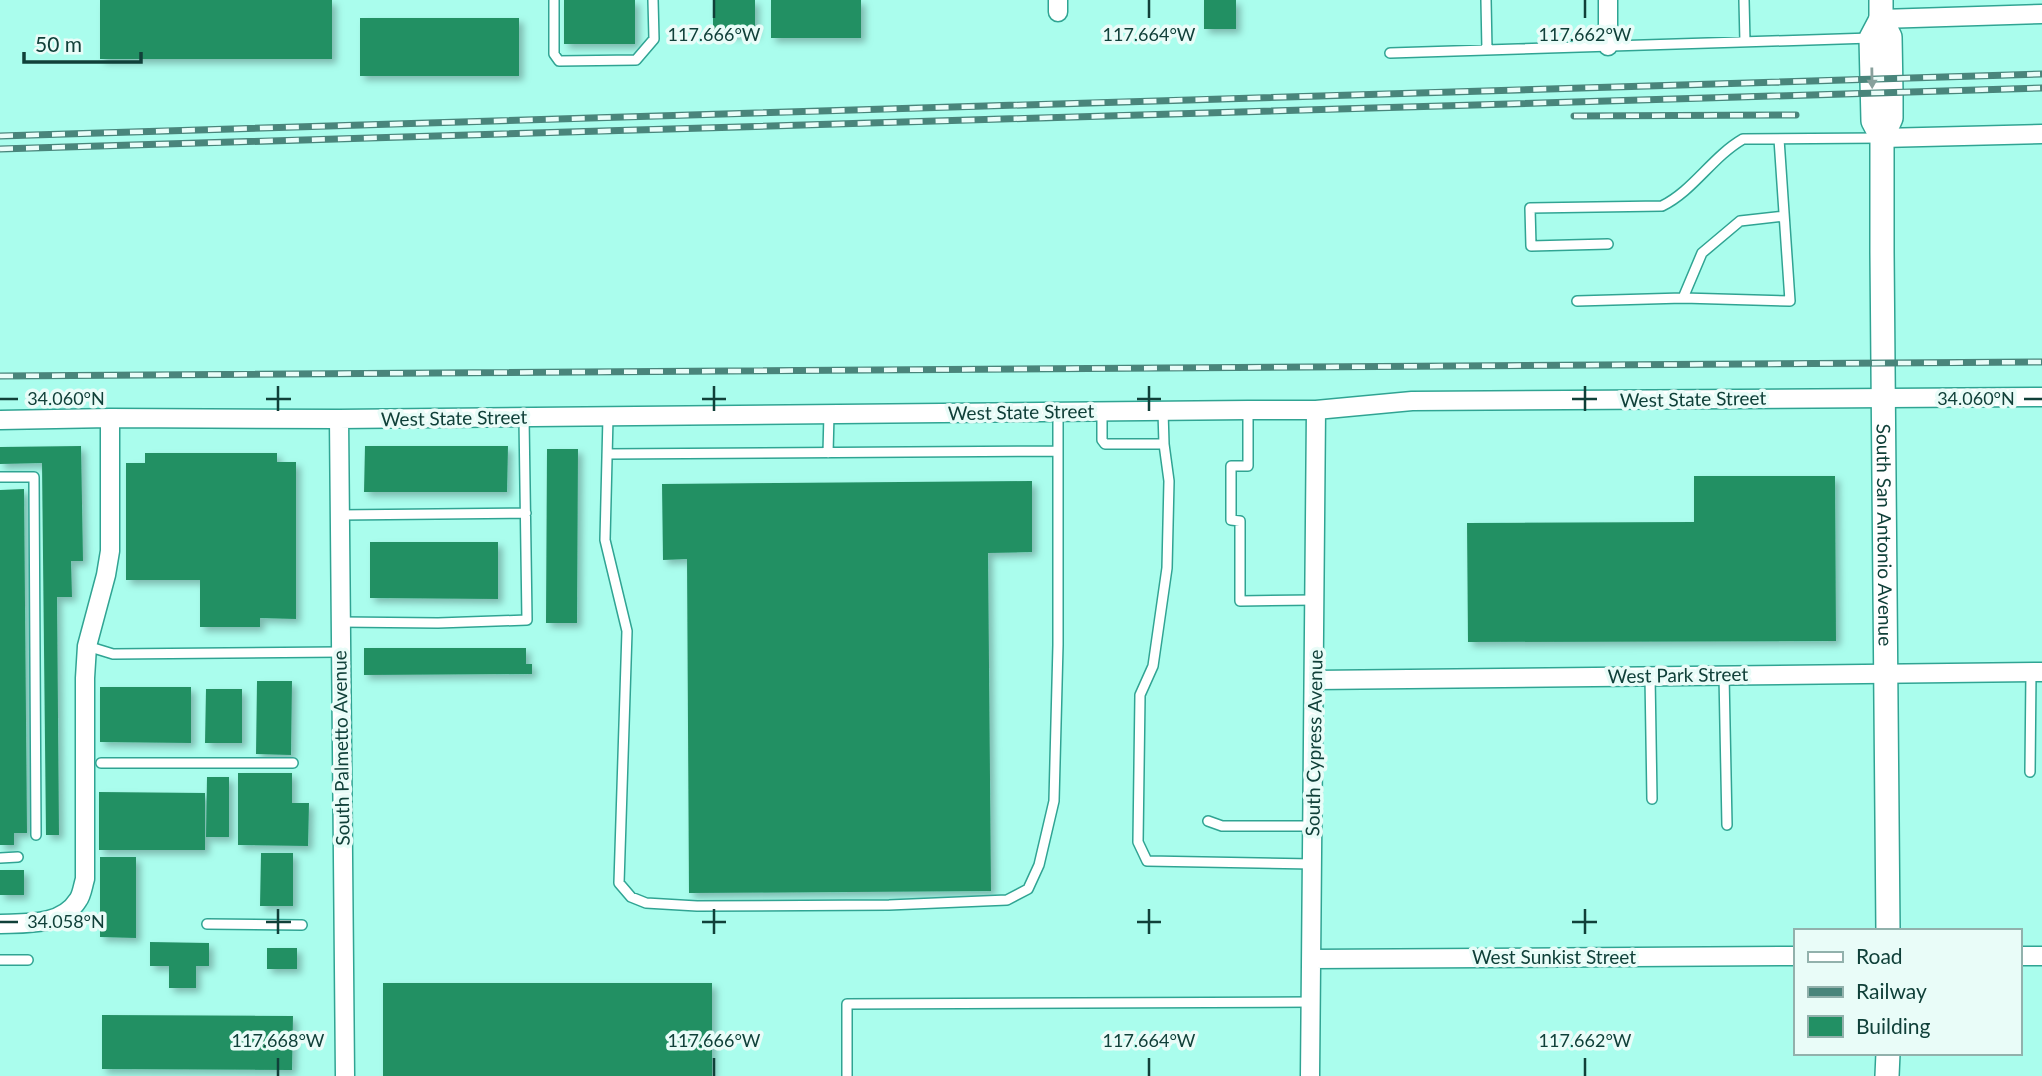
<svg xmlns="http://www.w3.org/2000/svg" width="2042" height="1076" font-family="Lato,sans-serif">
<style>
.building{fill:#229064;filter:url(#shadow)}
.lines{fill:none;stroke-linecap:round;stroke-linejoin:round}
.service-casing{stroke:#30a493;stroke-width:12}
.minor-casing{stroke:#30a493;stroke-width:21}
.tertiary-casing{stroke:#30a493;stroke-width:26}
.service{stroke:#fff;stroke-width:9}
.minor{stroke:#fff;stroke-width:18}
.tertiary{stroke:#fff;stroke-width:23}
.rail-casing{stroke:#49857b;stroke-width:7}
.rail{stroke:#e9fcf8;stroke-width:4.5;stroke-dasharray:13;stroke-linecap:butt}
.oneway{fill:#88a09c}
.ticks{fill:none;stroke:#104039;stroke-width:2.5}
.labels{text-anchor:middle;stroke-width:7;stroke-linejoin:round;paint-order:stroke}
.street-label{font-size:19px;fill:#104039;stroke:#e9fcf8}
.ticks-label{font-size:18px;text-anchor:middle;fill:#104039;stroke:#e9fcf8;stroke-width:7;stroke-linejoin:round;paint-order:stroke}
</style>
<defs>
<filter id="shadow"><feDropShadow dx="4.5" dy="4.5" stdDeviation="3.5" flood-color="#0004"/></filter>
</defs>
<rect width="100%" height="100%" fill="#aafded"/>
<path class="building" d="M 100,0 L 332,0 L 332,59 L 100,59 Z
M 564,0 L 635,0 L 635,44 L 564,44 Z
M 713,0 L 755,0 L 755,34 L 713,34 Z
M 771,0 L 861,0 L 861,38 L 771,38 Z
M 1204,0 L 1236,0 L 1236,29 L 1204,29 Z
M 360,18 L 519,18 L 519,76 L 360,76 Z
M 81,446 L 83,561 L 71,561 L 72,597 L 57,597 L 59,835 L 46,835 L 42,463 L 0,464 L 0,447 Z
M 365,446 L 508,446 L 507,492 L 364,492 Z
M 547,449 L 578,449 L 577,623 L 546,623 Z
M 145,453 L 277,453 L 277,462 L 296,462 L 296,619 L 260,618 L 260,627 L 200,627 L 200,580 L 126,580 L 126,463 L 145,463 Z
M 1694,476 L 1835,476 L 1836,641 L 1468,642 L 1467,523 L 1694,522 Z
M 1032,481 L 1032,552 L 988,553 L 991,891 L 689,893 L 687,559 L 663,560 L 662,484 Z
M 24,489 L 27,833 L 14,833 L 14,845 L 0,845 L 0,490 Z
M 370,542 L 498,542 L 498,599 L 370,598 Z
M 364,648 L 526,648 L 526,664 L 532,664 L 532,674 L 364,675 Z
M 257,681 L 292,681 L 291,755 L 256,754 Z
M 100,687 L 191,687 L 191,743 L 100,742 Z
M 206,689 L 242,689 L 242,743 L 205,743 Z
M 238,773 L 292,773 L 292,803 L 309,803 L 308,846 L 238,845 Z
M 207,777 L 229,777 L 229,837 L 206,837 Z
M 99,792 L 205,793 L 205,850 L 99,850 Z
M 261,853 L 293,853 L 293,906 L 260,906 Z
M 100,857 L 136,857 L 136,938 L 100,937 Z
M 0,870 L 24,870 L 24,895 L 0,895 Z
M 150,942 L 209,943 L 209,966 L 196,966 L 196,988 L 169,988 L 169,966 L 150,966 Z
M 267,948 L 297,948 L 297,969 L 267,969 Z
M 383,983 L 712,983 L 712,1076 L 383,1076 Z
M 102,1015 L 293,1016 L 292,1070 L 102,1069 Z"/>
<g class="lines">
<g class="service-casing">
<path id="service" d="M 554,0 L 554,54 L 559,61 L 636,60 L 654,39 L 653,0
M 1486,0 L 1487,50
M 1744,0 L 1745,42
M 1390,53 L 1871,38
M 1608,244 L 1531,246 L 1530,208 L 1662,206 C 1693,191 1712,157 1743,139 L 1881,138
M 1683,298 L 1702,253 L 1740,221 L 1784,216
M 1577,301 L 1683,298 L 1790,301 L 1779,139
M 1248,410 L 1248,466 L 1231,466 L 1231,520 L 1240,521 L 1240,601 L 1315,600
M 1102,412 L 1102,440 L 1105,444 L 1164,444 L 1163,411
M 608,417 L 605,540 L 627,631 L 619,883 L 631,897 L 646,903 L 697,906 L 889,905 L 1007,900 L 1028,889 L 1039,865 L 1054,801 L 1058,645 L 1058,412
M 1164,444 L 1169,481 L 1167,568 L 1153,666 L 1140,695 L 1138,842 L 1147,861 L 1313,864
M 828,453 L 829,414
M 607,454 L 1058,451
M 0,477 L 34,477 L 36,835
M 339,515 L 526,513
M 340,622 L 438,623 L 527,620 L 524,418
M 87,646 L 113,654 L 340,652
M 1724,675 L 1727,825
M 1650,676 L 1652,799
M 101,763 L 293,763
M 2030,772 L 2031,672
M 1208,821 L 1222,826 L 1313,826
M 0,858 L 18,857
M 207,924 L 302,925
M 0,960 L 28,960
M 847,1076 L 847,1004 L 1311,1002"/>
</g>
<g class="minor-casing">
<path id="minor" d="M 1058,12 L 1058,0
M 1881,19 L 2042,14
M 1608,46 L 1608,0
M 1882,138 L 2042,134
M 339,419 L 345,1076
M 0,420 L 110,418 L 339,419 L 1248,410 L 1316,410 L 1412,401 L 2042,397
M 1315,680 L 2042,672
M 0,924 C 26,923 62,926 78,900 C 82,895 83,885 85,879 L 85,678 L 87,646 L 106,575 L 110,551 L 110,418
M 2019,956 L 2042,956
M 1312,959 L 1795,956
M 1310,1076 L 1316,410"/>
</g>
<g class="tertiary-casing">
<g id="tertiary">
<path id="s1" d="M 1881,0 L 1881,19 L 1890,37 L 1891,94 L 1891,118 L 1882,138 L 1882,252 L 1888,931"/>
<path d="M 1881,19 L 1871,38 L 1873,121 L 1882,138"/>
<path d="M 1887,1076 L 1888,1053"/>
</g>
</g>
<use href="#service" class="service"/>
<use href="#minor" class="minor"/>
<use href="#tertiary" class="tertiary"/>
<g class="rail-casing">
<path id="rail" d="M 1574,116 L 1796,115
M 0,136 L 2042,74
M 0,149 L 2042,88
M 0,376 L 2042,362"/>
</g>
<use href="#rail" class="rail"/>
</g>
<defs><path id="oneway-solid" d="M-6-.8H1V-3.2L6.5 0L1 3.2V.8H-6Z" transform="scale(1.75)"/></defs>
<use class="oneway" href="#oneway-solid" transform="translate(1872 78) rotate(89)"/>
<path class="ticks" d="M 714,0 L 714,18M 1149,0 L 1149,18M 1585,0 L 1585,18M 278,386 L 278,411M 714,386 L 714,411M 1149,386 L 1149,411M 1585,386 L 1585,411M 0,399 L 18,399M 266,399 L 291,399M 702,399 L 726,399M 1137,399 L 1161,399M 1572,399 L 1597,399M 2024,399 L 2042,399M 278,909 L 278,934M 714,909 L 714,934M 1149,909 L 1149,934M 1585,909 L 1585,934M 0,922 L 18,922M 266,922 L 291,922M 702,922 L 726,922M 1137,922 L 1161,922M 1572,922 L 1597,922M 278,1058 L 278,1076M 714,1058 L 714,1076M 1149,1058 L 1149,1076M 1585,1058 L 1585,1076"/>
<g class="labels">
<g class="street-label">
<text transform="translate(1693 399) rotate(-1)" y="7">West State Street</text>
<text transform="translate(1021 412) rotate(-1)" y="7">West State Street</text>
<text transform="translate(454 418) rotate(-1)" y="7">West State Street</text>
<text dy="7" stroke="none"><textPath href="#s1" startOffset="539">South San Antonio Avenue</textPath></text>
<text transform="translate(1678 675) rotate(-1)" y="7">West Park Street</text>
<text transform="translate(1314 743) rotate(-89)" y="7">South Cypress Avenue</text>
<text transform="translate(341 748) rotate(-91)" y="7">South Palmetto Avenue</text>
<text x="1554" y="964">West Sunkist Street</text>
</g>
</g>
<g class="ticks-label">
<text x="714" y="41">117.666°W</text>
<text x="1149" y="41">117.664°W</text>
<text x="1585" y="41">117.662°W</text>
<text x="66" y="405">34.060°N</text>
<text x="1976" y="405">34.060°N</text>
<text x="66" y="928">34.058°N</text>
<text x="278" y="1047">117.668°W</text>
<text x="714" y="1047">117.666°W</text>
<text x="1149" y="1047">117.664°W</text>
<text x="1585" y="1047">117.662°W</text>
</g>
<rect x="1794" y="929" width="228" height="126" fill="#e9fcf8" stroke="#92b1ac" stroke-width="2"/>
<rect x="1808" y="952" width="35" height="10" fill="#ffffff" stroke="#92b1ac" stroke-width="2"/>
<text x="1856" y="964" font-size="21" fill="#104039">Road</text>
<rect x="1808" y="987" width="35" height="10" fill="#49857b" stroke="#92b1ac" stroke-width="2"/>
<text x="1856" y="999" font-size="21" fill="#104039">Railway</text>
<rect x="1808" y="1016" width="35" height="21" fill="#229064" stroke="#92b1ac" stroke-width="2"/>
<text x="1856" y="1034" font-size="21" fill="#104039">Building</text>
<path d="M24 52v10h117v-10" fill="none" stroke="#104039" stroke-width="3.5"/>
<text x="35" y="52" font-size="21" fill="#104039" stroke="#e9fcf8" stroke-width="5" paint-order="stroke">50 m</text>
</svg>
